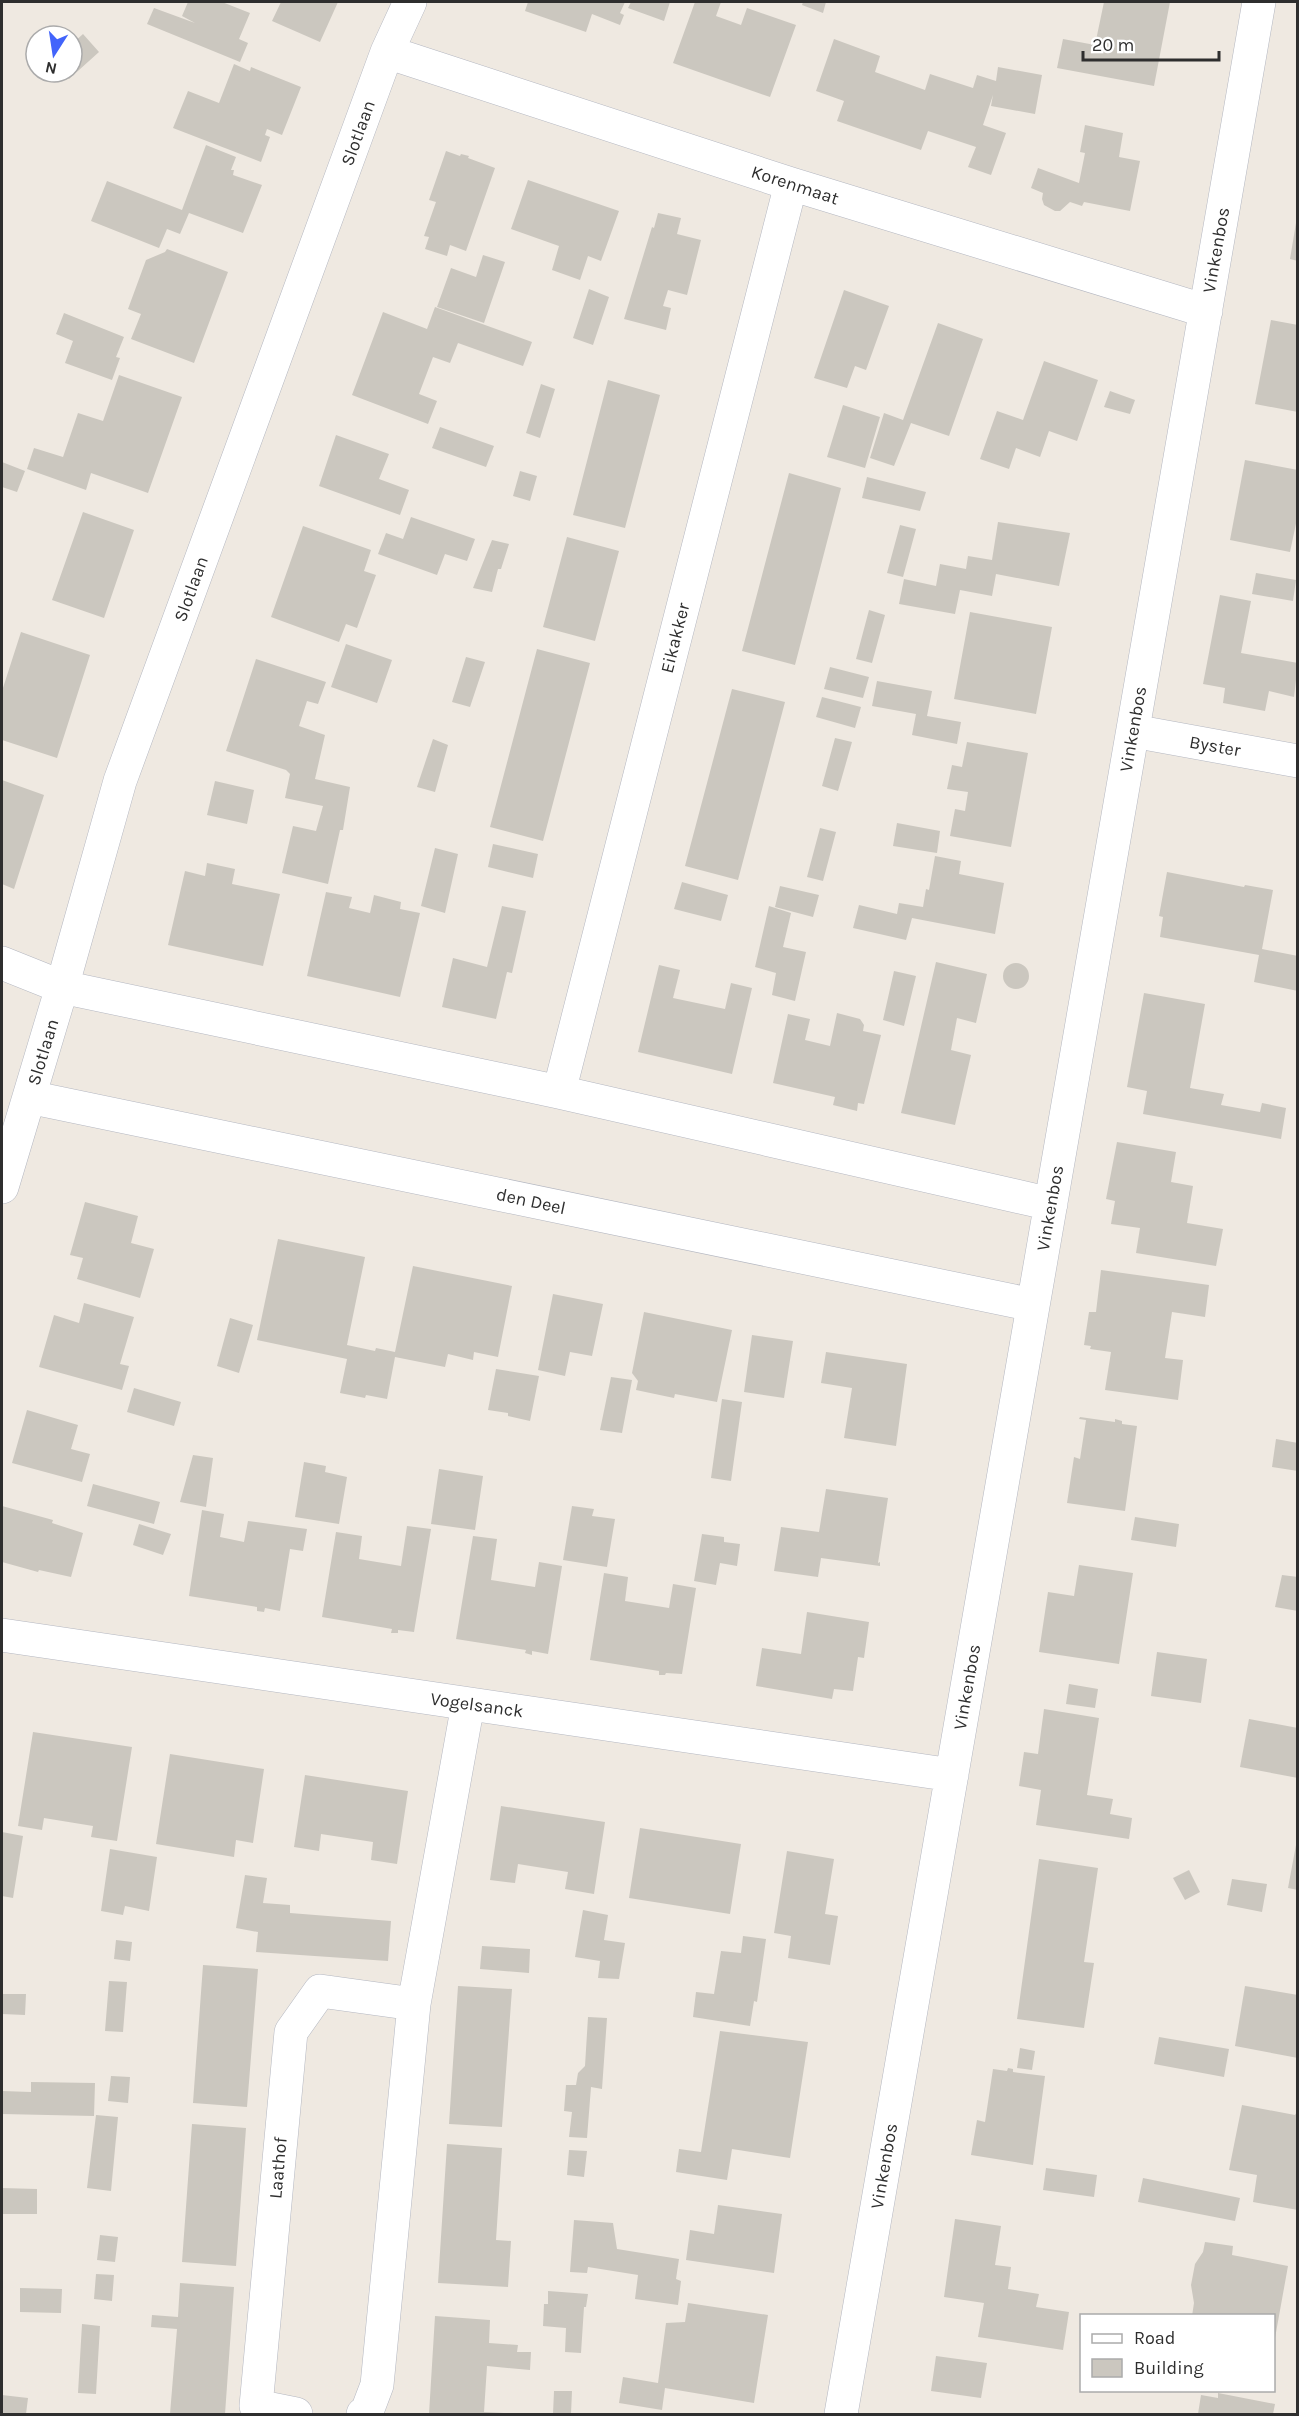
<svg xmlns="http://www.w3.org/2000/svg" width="1299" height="2416" font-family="Karla,sans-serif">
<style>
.building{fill:#cbc7bf}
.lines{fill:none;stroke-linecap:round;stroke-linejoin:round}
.minor-casing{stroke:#b4b7c1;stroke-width:34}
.minor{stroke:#fff;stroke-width:33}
.labels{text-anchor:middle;stroke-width:5;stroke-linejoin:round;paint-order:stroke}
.street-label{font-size:18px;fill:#2e2e2e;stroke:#fff}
</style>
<rect width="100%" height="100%" fill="#efe9e1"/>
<path class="building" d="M 188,2 L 222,2 L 250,13 L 239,39 L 248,43 L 240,62 L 147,24 L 154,8 L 195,23 L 182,16 Z
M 281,2 L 338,2 L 320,42 L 272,21 Z
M 528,2 L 625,2 L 620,13 L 624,15 L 620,25 L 592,14 L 586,32 L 525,11 Z
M 631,2 L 670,2 L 664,21 L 628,8 Z
M 695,2 L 721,2 L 716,16 L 741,25 L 747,8 L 796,25 L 770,97 L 673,63 Z
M 803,2 L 826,2 L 823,13 L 802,5 Z
M 1104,2 L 1170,2 L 1154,86 L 1057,68 L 1063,39 L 1095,45 Z
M 83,34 L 99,52 L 69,79 L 63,72 L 72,72 L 72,44 Z
M 834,39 L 880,56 L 875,72 L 925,90 L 930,74 L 973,88 L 977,75 L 996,81 L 998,67 L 1042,75 L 1035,114 L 991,106 L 993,95 L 983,125 L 1006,133 L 991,175 L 968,167 L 976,147 L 928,131 L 921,150 L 837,121 L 844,101 L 816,91 Z
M 234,64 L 250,71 L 251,67 L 301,87 L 282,135 L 267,129 L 265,135 L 270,137 L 261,162 L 173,128 L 188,91 L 219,103 Z
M 1085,125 L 1123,133 L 1119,157 L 1140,161 L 1130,211 L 1084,202 L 1082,206 L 1070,202 L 1060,211 L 1055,211 L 1044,205 L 1042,199 L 1043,193 L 1031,188 L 1038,168 L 1079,183 L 1085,153 L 1080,152 Z
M 206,145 L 236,157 L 231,170 L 234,170 L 233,175 L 262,185 L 243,233 L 189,213 L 180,234 L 167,229 L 159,248 L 91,221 L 107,181 L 182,210 Z
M 446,151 L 460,156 L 461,154 L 469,156 L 468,158 L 495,168 L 466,251 L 450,245 L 447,256 L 425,249 L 429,237 L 424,236 L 436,202 L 429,200 Z
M 528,180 L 619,211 L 601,261 L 588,256 L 580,280 L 552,270 L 559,246 L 511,229 Z
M 658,213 L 681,218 L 677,234 L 701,240 L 687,295 L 668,290 L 663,306 L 671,308 L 666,330 L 624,319 L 652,227 L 654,228 Z
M 1296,223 L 1298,223 L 1298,261 L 1290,259 Z
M 167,249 L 228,272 L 194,363 L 131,339 L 141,314 L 128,309 L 146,260 L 165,252 Z
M 483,255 L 505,262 L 484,323 L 437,307 L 451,268 L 476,277 Z
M 589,289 L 609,297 L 593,345 L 573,338 Z
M 844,290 L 889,306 L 866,370 L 855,366 L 847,388 L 814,378 Z
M 435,307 L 532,342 L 523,366 L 458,343 L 450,363 L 433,357 L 419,394 L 437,401 L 428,424 L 352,395 L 383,312 L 427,329 Z
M 64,313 L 124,337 L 116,357 L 120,358 L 112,380 L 65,363 L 73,341 L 56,334 Z
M 1271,320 L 1298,325 L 1298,412 L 1255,404 Z
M 938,323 L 983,339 L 949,436 L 911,423 L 894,466 L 870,458 L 884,413 L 903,420 Z
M 1044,361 L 1098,380 L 1077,441 L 1049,431 L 1040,457 L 1016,448 L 1009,469 L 980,459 L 997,411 L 1023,420 Z
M 119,375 L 182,397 L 148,493 L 91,473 L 86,490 L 27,469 L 34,448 L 63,457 L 78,413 L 103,421 Z
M 608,380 L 660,395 L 625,528 L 573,515 Z
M 541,384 L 555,389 L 540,438 L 526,433 Z
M 1110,391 L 1135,400 L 1130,414 L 1104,407 Z
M 843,405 L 880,417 L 865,468 L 827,457 Z
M 440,427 L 494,446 L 486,467 L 432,448 Z
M 336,435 L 389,454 L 379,479 L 409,490 L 400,515 L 319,486 Z
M 1245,460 L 1298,470 L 1298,514 L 1290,552 L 1230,540 Z
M 2,462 L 25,471 L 17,492 L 2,487 Z
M 520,471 L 537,476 L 530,501 L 513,496 Z
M 789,473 L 841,488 L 795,665 L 742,651 Z
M 867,477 L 926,492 L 920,511 L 862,498 Z
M 83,512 L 134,530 L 104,618 L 52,600 Z
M 411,517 L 475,539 L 467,561 L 445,554 L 437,575 L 378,554 L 386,533 L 403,539 Z
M 998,522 L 1070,533 L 1059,586 L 996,574 L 992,596 L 960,590 L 955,614 L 899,604 L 904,579 L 936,586 L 940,564 L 966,569 L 968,556 L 992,560 Z
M 900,525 L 916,529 L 903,577 L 887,573 Z
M 303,526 L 371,550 L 364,571 L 376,575 L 367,600 L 357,628 L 346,624 L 339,642 L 271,617 Z
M 567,537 L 619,551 L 595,641 L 543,627 Z
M 492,540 L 509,544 L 501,569 L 498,569 L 492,592 L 473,588 Z
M 1256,573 L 1296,580 L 1293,601 L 1252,594 Z
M 1220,595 L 1251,601 L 1241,653 L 1298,663 L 1294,697 L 1269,691 L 1265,711 L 1223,703 L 1225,688 L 1203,684 Z
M 869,610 L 885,615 L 872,663 L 856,659 Z
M 970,612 L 1052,627 L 1036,714 L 954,699 Z
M 21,632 L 90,655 L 57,758 L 2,740 L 2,691 Z
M 346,644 L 392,660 L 377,703 L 331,687 Z
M 537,649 L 590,663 L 543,841 L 490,827 Z
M 466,657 L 485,662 L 470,707 L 452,702 Z
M 256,659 L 326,682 L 318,704 L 307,701 L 299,726 L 325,735 L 315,779 L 350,787 L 343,830 L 340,830 L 328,884 L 282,873 L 293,826 L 316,831 L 323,806 L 285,798 L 290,774 L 286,770 L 226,751 Z
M 830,667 L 869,677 L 863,698 L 824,689 Z
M 877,681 L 932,691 L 927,716 L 961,722 L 957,744 L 912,735 L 916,714 L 872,706 Z
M 732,689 L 785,702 L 738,880 L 685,866 Z
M 822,697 L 861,707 L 855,728 L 816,717 Z
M 835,738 L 852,742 L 838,791 L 822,786 Z
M 433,739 L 448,745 L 435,792 L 417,787 Z
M 967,742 L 1028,753 L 1011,847 L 950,836 L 955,809 L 965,811 L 968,792 L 947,789 L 952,765 L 962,767 Z
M 2,780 L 44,795 L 14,889 L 2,884 Z
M 215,781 L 254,790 L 247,824 L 207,815 Z
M 897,823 L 940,831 L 937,853 L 893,846 Z
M 820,828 L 836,832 L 823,881 L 807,877 Z
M 493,844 L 538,854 L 533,878 L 488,867 Z
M 435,848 L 458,854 L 445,913 L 421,906 Z
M 935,856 L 961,861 L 959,874 L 1004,883 L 995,934 L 912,918 L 906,940 L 853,928 L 859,905 L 897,914 L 899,903 L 923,907 L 926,889 L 929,890 Z
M 207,863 L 235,869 L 232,884 L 280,894 L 263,966 L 168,945 L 185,871 L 205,876 Z
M 1167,872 L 1244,887 L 1245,885 L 1273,890 L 1262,949 L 1298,956 L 1298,991 L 1254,982 L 1259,955 L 1160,937 L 1163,917 L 1159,916 Z
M 682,882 L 728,895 L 721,921 L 674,909 Z
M 780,886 L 819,895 L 813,917 L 775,907 Z
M 326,892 L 352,897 L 349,908 L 370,913 L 374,895 L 401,902 L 400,909 L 420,913 L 400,997 L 307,976 Z
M 502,906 L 526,911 L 512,973 L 507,972 L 496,1019 L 442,1007 L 453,958 L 487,967 Z
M 769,906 L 791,913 L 783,947 L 806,952 L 795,1001 L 772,995 L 776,973 L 755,967 Z
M 936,962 L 987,974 L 976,1023 L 957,1018 L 951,1050 L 971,1055 L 955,1125 L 901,1113 Z
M1003 976a13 13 0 1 1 26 0a13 13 0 1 1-26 0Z
M 659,965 L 680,970 L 673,998 L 725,1009 L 731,983 L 752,988 L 732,1074 L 638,1052 Z
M 894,971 L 916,976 L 904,1026 L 883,1020 Z
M 1144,993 L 1205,1004 L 1190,1088 L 1224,1094 L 1221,1105 L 1260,1112 L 1262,1103 L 1286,1108 L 1281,1139 L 1143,1114 L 1147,1091 L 1127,1087 Z
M 837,1013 L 860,1019 L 864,1025 L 863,1031 L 881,1035 L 864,1104 L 858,1103 L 857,1111 L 833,1105 L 835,1097 L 773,1083 L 788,1014 L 810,1019 L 805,1040 L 830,1046 Z
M 1117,1142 L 1176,1152 L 1171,1182 L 1193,1186 L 1187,1223 L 1223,1229 L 1216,1266 L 1136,1253 L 1140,1228 L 1111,1224 L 1115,1201 L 1106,1199 Z
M 85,1202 L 138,1216 L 131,1243 L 154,1249 L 140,1298 L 77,1279 L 83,1258 L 70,1255 Z
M 278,1239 L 365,1257 L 347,1345 L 375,1351 L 376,1348 L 395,1352 L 413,1266 L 512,1286 L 498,1357 L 474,1352 L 473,1360 L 448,1354 L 445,1367 L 395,1357 L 387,1399 L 366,1395 L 365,1398 L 340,1393 L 347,1359 L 257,1340 Z
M 1101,1270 L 1209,1285 L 1205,1317 L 1172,1312 L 1165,1358 L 1183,1360 L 1178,1400 L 1105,1390 L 1111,1352 L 1090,1349 L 1091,1346 L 1084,1345 L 1089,1312 L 1096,1312 Z
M 553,1294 L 603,1304 L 592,1356 L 570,1352 L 565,1376 L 538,1370 Z
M 84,1303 L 134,1317 L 120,1364 L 129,1366 L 122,1390 L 39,1367 L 54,1315 L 79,1323 Z
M 644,1312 L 732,1330 L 717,1402 L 675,1394 L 674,1398 L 636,1390 L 638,1381 L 632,1373 Z
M 230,1318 L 253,1325 L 239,1373 L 217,1366 Z
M 752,1335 L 793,1341 L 784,1398 L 744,1392 Z
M 826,1352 L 907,1364 L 896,1446 L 844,1438 L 852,1388 L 821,1383 Z
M 496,1369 L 539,1376 L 530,1421 L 508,1416 L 508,1413 L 488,1410 Z
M 611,1377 L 632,1380 L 622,1433 L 600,1430 Z
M 134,1388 L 181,1402 L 174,1426 L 127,1412 Z
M 722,1399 L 742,1402 L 731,1481 L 711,1478 Z
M 27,1410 L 78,1425 L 71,1449 L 90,1454 L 82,1482 L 12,1463 Z
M 1080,1417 L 1115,1422 L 1115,1419 L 1122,1421 L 1122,1424 L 1137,1426 L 1125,1511 L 1067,1503 L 1074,1457 L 1080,1459 L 1086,1420 L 1079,1419 Z
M 1276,1439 L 1298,1443 L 1298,1471 L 1272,1467 Z
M 193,1455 L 213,1458 L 206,1507 L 180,1502 Z
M 304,1462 L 326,1466 L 325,1472 L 347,1477 L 339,1524 L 295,1517 Z
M 439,1469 L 483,1476 L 475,1530 L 431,1524 Z
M 93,1484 L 160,1502 L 154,1524 L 87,1506 Z
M 826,1489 L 888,1498 L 878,1563 L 880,1562 L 880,1566 L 821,1558 L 818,1577 L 774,1571 L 781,1527 L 819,1532 Z
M 2,1506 L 53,1520 L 52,1523 L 83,1533 L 71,1577 L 39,1570 L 38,1572 L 2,1562 Z
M 572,1506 L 594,1509 L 592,1516 L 615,1519 L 607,1567 L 563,1560 Z
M 202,1510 L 224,1514 L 220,1537 L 244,1542 L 248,1521 L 307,1529 L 303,1551 L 290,1549 L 280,1611 L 265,1608 L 264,1612 L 257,1611 L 257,1607 L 189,1596 Z
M 1135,1517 L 1179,1524 L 1176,1547 L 1131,1540 Z
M 139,1524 L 171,1534 L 163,1555 L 133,1545 Z
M 407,1526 L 431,1529 L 414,1632 L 398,1630 L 398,1633 L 391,1633 L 392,1629 L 322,1617 L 336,1532 L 362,1536 L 359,1559 L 401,1566 Z
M 702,1534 L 724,1537 L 724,1542 L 740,1544 L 737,1566 L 720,1563 L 716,1585 L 694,1581 Z
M 473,1536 L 497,1539 L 491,1580 L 535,1587 L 539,1562 L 562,1566 L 548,1654 L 532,1651 L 532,1655 L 525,1653 L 526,1650 L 456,1639 Z
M 1079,1565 L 1133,1573 L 1119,1664 L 1039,1652 L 1048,1592 L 1074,1596 Z
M 604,1573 L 628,1577 L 625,1601 L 669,1608 L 673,1584 L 696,1588 L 682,1674 L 666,1673 L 665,1675 L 659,1675 L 659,1671 L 590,1660 Z
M 1282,1575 L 1298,1577 L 1298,1611 L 1275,1607 Z
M 807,1612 L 869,1622 L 864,1658 L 858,1657 L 853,1691 L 834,1689 L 832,1699 L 756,1686 L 762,1648 L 801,1654 Z
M 1157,1652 L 1207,1659 L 1201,1703 L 1151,1696 Z
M 1069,1684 L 1098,1689 L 1095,1708 L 1066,1704 Z
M 1044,1709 L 1099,1718 L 1087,1795 L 1113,1799 L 1110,1814 L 1132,1818 L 1129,1839 L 1036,1825 L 1041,1790 L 1019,1786 L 1024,1752 L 1038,1754 Z
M 1249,1719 L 1298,1728 L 1298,1778 L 1240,1767 Z
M 33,1732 L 132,1747 L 117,1841 L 91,1837 L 93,1826 L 44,1818 L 42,1830 L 18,1826 Z
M 170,1754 L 264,1769 L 253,1843 L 236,1840 L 234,1857 L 156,1844 Z
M 305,1775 L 408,1791 L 397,1864 L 371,1860 L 373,1842 L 321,1834 L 319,1851 L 294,1847 Z
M 501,1806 L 605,1822 L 594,1894 L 565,1889 L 568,1872 L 518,1864 L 515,1883 L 490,1880 Z
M 640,1828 L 741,1844 L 730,1914 L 629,1898 Z
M 2,1832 L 23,1836 L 13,1898 L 2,1896 Z
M 1296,1845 L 1298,1845 L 1298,1890 L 1288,1888 Z
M 110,1849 L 157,1857 L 149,1911 L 125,1906 L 123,1915 L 101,1911 Z
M 787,1851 L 834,1859 L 825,1914 L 838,1916 L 830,1965 L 788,1958 L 791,1936 L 774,1933 Z
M 1039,1859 L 1098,1868 L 1084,1962 L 1094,1963 L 1084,2028 L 1017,2019 Z
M 1189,1870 L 1200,1892 L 1185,1900 L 1173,1878 Z
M 245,1875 L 267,1878 L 263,1903 L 290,1905 L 290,1913 L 391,1921 L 388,1961 L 256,1952 L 258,1932 L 236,1928 Z
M 1232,1879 L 1267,1884 L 1262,1912 L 1227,1905 Z
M 583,1910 L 608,1915 L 604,1940 L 625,1943 L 619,1979 L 598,1978 L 600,1961 L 575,1957 Z
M 743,1936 L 766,1939 L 757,2002 L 754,2001 L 750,2026 L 693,2017 L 696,1992 L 714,1994 L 721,1951 L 741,1953 Z
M 116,1940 L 132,1942 L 130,1961 L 114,1959 Z
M 482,1946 L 530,1949 L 529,1973 L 480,1969 Z
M 203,1965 L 258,1969 L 247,2107 L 193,2103 Z
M 109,1981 L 127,1982 L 123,2032 L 105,2031 Z
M 458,1986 L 512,1989 L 502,2127 L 449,2124 Z
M 1245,1986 L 1298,1995 L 1298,2058 L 1235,2046 Z
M 2,1994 L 26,1994 L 25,2015 L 2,2014 Z
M 588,2017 L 607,2018 L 602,2089 L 591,2087 L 587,2138 L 569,2137 L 572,2112 L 564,2111 L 566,2085 L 576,2085 L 578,2073 L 585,2066 Z
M 720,2031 L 808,2042 L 790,2158 L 732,2149 L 727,2180 L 676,2172 L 679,2149 L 701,2152 Z
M 1159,2037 L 1229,2049 L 1224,2077 L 1154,2064 Z
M 1020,2048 L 1035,2051 L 1032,2070 L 1017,2068 Z
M 1008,2068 L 1013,2069 L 1013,2072 L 1045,2076 L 1033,2165 L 971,2155 L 977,2120 L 985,2122 L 993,2069 L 1007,2071 Z
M 111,2076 L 130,2077 L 128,2103 L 108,2101 Z
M 31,2082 L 95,2083 L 94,2116 L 2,2114 L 2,2091 L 31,2092 Z
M 1242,2105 L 1295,2115 L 1298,2110 L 1298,2210 L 1253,2202 L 1257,2175 L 1229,2170 Z
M 96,2115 L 118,2117 L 111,2191 L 87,2188 Z
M 192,2124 L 246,2128 L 236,2266 L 182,2262 Z
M 447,2144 L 502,2148 L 496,2240 L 511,2241 L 508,2287 L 438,2283 Z
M 569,2150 L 587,2151 L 584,2177 L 567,2175 Z
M 1046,2168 L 1097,2175 L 1094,2197 L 1043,2190 Z
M 1143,2178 L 1240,2198 L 1235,2221 L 1138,2202 Z
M 2,2188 L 37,2189 L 37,2214 L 2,2214 Z
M 718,2205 L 782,2214 L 774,2273 L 686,2260 L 690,2230 L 714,2234 Z
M 955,2219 L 1001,2226 L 995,2265 L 1011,2267 L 1008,2289 L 1039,2294 L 1036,2307 L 1069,2312 L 1063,2350 L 978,2337 L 984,2303 L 944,2297 Z
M 574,2220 L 613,2223 L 617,2249 L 679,2259 L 676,2279 L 681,2281 L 678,2305 L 635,2299 L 638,2275 L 588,2267 L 587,2273 L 570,2272 Z
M 100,2235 L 118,2237 L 115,2262 L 97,2260 Z
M 1205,2242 L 1233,2246 L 1232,2255 L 1288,2266 L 1275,2338 L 1274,2316 L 1192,2316 L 1194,2303 L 1191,2285 L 1195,2264 L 1203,2252 Z
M 96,2274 L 114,2275 L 112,2301 L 94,2299 Z
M 180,2283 L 234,2287 L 225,2414 L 170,2414 L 177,2329 L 151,2327 L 152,2315 L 178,2317 Z
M 20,2288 L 62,2289 L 61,2313 L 20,2312 Z
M 548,2291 L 588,2294 L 586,2307 L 584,2307 L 581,2353 L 565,2352 L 566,2328 L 543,2326 L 544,2304 L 548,2304 Z
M 688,2303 L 768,2315 L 754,2403 L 665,2388 L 662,2410 L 619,2403 L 623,2377 L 658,2383 L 666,2323 L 685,2322 Z
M 435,2316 L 490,2320 L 489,2343 L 518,2345 L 517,2352 L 531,2352 L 530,2370 L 487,2366 L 484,2412 L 504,2413 L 504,2414 L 429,2414 Z
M 82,2324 L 100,2326 L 96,2394 L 78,2393 Z
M 936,2356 L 987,2363 L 981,2398 L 931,2391 Z
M 554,2391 L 572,2391 L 571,2414 L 553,2414 Z
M 1218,2393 L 1275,2404 L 1273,2414 L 1198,2414 L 1201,2395 L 1218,2398 Z
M 2,2395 L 28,2398 L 26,2414 L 2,2414 Z"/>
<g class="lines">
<g class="minor-casing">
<path id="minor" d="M 387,52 L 791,184 L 1206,311
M 1133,731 L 1298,761
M 2,963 L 62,987 L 559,1092 L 1051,1204
M 559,1092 L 791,184
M 29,1097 L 1033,1305
M 2,1187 L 62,987 L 120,781 L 387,52 L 410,2
M 2,1635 L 952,1775
M 296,2414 L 256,2406 L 291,2032 L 320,1991 L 414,2004
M 363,2414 L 366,2414 L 377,2385 L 414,2004 L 468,1704
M 841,2414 L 1259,2"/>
</g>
<use href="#minor" class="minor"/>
</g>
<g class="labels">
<g class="street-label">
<text transform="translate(358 133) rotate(-70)" y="6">Slotlaan</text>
<text transform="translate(795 185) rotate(18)" y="6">Korenmaat</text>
<text transform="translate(1216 250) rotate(-80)" y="6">Vinkenbos</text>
<text transform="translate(191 589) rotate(-70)" y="6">Slotlaan</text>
<text transform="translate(675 638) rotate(-76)" y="6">Eikakker</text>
<text transform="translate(1133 729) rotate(-80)" y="6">Vinkenbos</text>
<text transform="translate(1215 746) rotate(10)" y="6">Byster</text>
<text transform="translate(43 1052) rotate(-73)" y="6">Slotlaan</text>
<text transform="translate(531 1201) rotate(12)" y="6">den Deel</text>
<text transform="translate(1050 1208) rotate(-80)" y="6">Vinkenbos</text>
<text transform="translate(967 1687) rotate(-80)" y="6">Vinkenbos</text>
<text transform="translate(477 1705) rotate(8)" y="6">Vogelsanck</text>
<text transform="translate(884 2166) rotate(-80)" y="6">Vinkenbos</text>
<text transform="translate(278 2168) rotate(-85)" y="6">Laathof</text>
</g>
</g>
<rect width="1299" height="2416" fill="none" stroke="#2e2e2e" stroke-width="6"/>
<rect x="1080" y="2314" width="195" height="78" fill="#ffffff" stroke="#ababab" stroke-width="1.5"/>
<rect x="1092" y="2334" width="30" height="9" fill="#ffffff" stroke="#ababab" stroke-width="1.5"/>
<text x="1134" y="2344" font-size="18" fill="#2e2e2e">Road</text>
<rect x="1092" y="2359" width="30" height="18" fill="#cbc7bf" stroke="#ababab" stroke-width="1.5"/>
<text x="1134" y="2374" font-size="18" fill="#2e2e2e">Building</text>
<g transform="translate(54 54) rotate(192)"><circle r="28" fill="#ffffff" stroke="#ababab" stroke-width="1.5"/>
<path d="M0-4.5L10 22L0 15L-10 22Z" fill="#4264fb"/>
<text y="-9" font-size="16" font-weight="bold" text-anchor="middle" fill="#2e2e2e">N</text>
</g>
<path d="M1083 51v9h136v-9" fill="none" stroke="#2e2e2e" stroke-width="3"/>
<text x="1092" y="51" font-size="18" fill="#2e2e2e" stroke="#ffffff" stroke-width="4.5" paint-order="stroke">20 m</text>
</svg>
